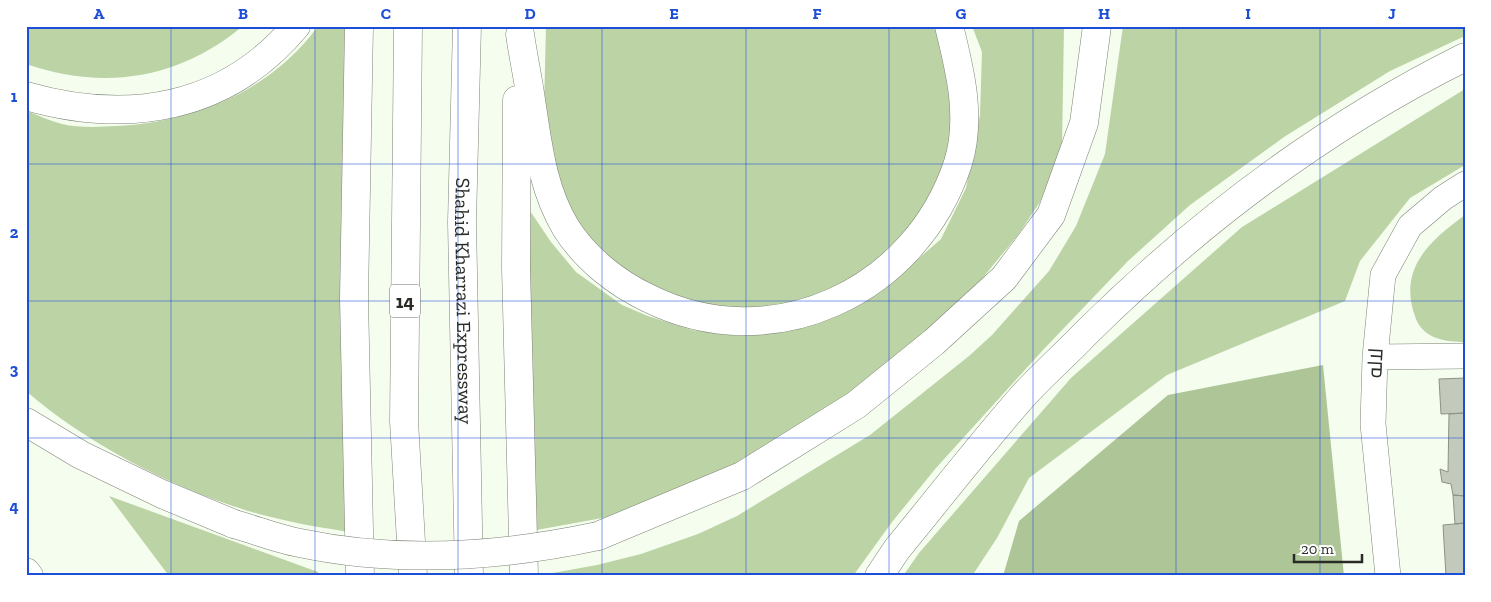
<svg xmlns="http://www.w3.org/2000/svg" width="1491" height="602" font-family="'Zilla Slab',Cairo,serif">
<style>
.green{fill:#bcd3a6}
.forest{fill:#aec597}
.building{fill:#c3cabc;stroke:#8c9386}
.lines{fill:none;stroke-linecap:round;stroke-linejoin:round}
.minor-casing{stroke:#7d8477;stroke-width:26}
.major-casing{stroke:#7d8477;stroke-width:29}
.highway-casing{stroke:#7d8477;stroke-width:29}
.minor{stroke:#fff;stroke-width:25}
.major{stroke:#fff;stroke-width:28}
.highway{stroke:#fff;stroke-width:28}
.highway-bridge-casing{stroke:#7d8477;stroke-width:29;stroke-linecap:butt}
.highway-bridge{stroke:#fff;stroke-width:28}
.grid{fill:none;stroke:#1d4ed8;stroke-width:1;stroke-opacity:0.55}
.labels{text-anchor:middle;stroke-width:4;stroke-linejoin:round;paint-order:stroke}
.shield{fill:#fff;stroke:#696b67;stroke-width:1}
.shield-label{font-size:19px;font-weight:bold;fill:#292c26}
.street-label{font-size:20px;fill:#292c26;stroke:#fff}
.neatline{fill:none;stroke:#1d4ed8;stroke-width:2}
.grid-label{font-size:16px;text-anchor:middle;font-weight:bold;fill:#1d4ed8}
</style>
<rect width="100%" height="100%" fill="#f5fdee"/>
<path class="green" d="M 26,26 L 243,26 C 179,79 105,91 26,64 Z
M 318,26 L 349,26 L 348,532 C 328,528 308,526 288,521 C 200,503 94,450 26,391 L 26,111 C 38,115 50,121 62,124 C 79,128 99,127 116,126 C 194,122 271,91 318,26 Z
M 546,26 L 939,26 L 952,65 L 950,156 L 934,200 L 893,253 L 820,298 L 771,311 L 729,311 L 645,288 L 604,260 L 575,226 L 558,189 L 544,108 Z
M 972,26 L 1064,26 L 1062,149 L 1040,202 L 1018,235 L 962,303 L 850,396 L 708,483 L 630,513 L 531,531 L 524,202 L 551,242 L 576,272 L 622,305 L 648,316 L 692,330 L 740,336 L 824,319 L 880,292 L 941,239 L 966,188 L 980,115 L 982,52 Z
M 1123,26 L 1465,26 L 1465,36 L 1390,71 L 1284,137 L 1190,205 L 1128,261 L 1043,350 L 936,468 L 892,522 L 853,576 L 536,576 L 597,565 L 641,554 L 698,534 L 737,516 L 870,435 L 969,356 L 992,335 L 1049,271 L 1076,226 L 1105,154 Z
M 1465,89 L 1465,165 L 1410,198 L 1360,261 L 1345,301 L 1167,375 L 1029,478 L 997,538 L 972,576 L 903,576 L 919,553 L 1071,378 L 1242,227 Z
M 1465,215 L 1465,342 C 1446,342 1424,339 1416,319 C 1397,270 1428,242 1465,215 Z
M 109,496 L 318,572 L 318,576 L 169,576 Z"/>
<path class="forest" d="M 1323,365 L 1344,576 L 1003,576 L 1019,521 L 1168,395 Z"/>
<path class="building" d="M 1465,378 L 1465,413 L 1441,414 L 1439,379 Z
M 1465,413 L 1465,496 L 1453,495 L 1451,484 L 1442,482 L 1440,469 L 1448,472 L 1449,414 Z
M 1453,495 L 1465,496 L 1465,523 L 1455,524 Z
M 1465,523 L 1465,576 L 1446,576 L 1443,525 Z"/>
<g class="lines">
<g class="minor-casing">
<path id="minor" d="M 1375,357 L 1465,356
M 1388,576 L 1373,424 L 1375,357 L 1383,275 L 1410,226 L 1443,198 L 1465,184"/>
</g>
<g class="major-casing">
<path id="major" d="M 26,572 L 29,576"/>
</g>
<g class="highway-casing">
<g id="highway">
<path d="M 359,26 L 354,298 L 360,576"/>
<path d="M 408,26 L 404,421 L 413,576"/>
<path id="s1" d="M 467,26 L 462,222 L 469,576"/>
<path d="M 520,34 C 523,56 528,78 531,100 C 538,145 542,188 566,228 C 585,258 616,283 648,298 C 772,360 916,292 958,163 C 972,118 960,70 949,26"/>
<path d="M 26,96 C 127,125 226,110 296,26"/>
<path d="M 517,100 L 516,268 L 524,576"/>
<path d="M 26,422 L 81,455 L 162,494 L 234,524"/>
<path d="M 598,536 L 742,476 L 856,405 L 934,342 L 1004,278 L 1051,215 L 1084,123 L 1097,26"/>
<path d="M 879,576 L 897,549 C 939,498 979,446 1023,396 C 1042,375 1065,355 1085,334 C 1198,222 1322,128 1465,57"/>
</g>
</g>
<use href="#minor" class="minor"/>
<use href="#major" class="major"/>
<use href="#highway" class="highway"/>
<g class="highway-bridge-casing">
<path id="highway-bridge" d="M 234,524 C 256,530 278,539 300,543 C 399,564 500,557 598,536"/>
</g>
<use href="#highway-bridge" class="highway-bridge"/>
</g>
<path class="grid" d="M 171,26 L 171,576M 315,26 L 315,576M 458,26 L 458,576M 602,26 L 602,576M 746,26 L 746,576M 889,26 L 889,576M 1033,26 L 1033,576M 1176,26 L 1176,576M 1320,26 L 1320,576M 26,164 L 1465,164M 26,301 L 1465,301M 26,438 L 1465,438"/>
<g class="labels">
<rect class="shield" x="390" y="284.5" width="30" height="33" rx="4"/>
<g class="shield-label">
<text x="405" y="308">14</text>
</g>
<g class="street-label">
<text dy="7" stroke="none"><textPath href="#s1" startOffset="275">Shahid Kharrazi Expressway</textPath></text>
<text transform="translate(1375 363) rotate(-87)" y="7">لاله</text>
</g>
</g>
<rect width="1491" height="602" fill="none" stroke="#ffffff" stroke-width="55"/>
<path d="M1294 554v8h68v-8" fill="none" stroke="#292c26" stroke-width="2.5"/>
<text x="1301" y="554" font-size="15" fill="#292c26" stroke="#ffffff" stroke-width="4" paint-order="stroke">20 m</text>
<rect x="28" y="28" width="1436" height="546" class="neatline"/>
<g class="grid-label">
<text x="99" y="19">A</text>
<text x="243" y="19">B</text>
<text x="386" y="19">C</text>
<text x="530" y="19">D</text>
<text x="674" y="19">E</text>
<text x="817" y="19">F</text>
<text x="961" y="19">G</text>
<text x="1104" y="19">H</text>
<text x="1248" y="19">I</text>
<text x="1392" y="19">J</text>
<text x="14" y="102">1</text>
<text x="14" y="238">2</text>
<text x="14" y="375">3</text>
<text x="14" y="512">4</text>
</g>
</svg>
